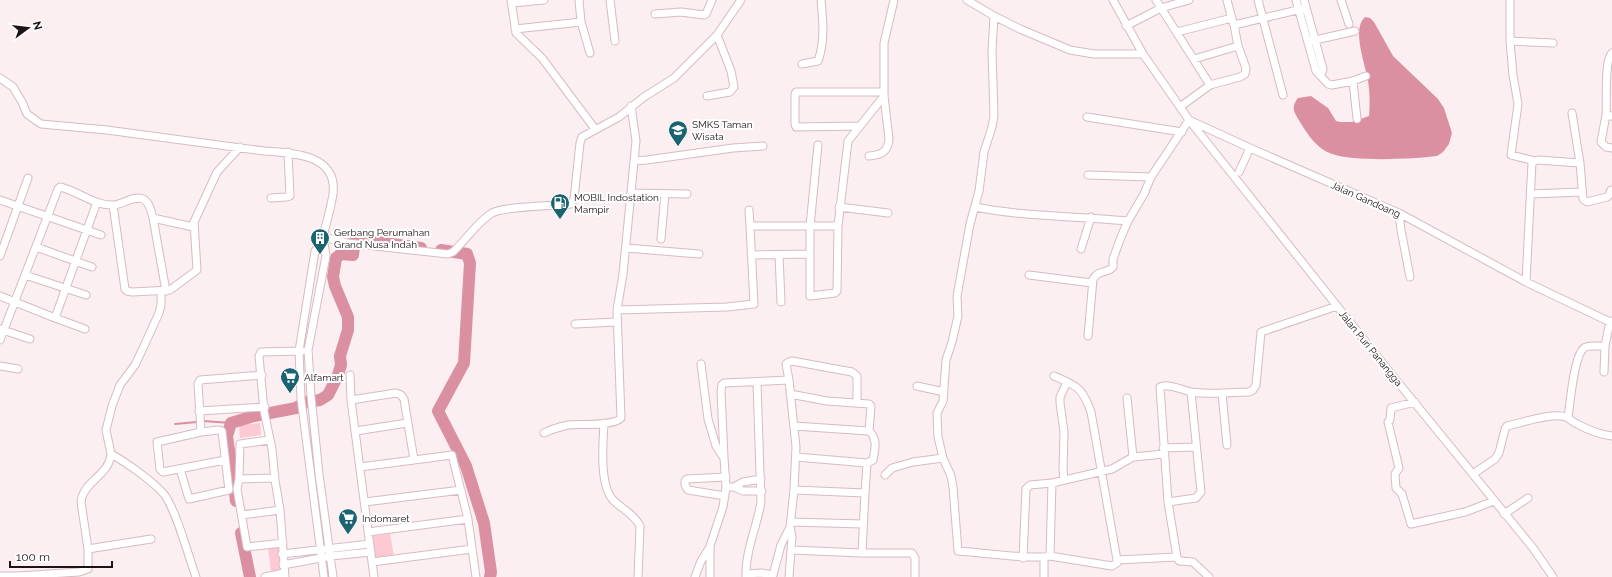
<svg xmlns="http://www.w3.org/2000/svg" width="1612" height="577" font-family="Raleway,sans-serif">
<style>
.green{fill:#fdc9d5}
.water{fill:#db90a2}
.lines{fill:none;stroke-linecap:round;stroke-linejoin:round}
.stream{stroke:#db90a2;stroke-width:2}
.river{stroke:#db90a2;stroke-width:12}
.minor-casing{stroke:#d8bbc1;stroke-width:9}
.minor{stroke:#fff;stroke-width:7}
.labels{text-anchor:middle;stroke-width:4;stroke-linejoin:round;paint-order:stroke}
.poi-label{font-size:10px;fill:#1d1316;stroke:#fff;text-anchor:start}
.street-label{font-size:10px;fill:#1d1316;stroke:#fff}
</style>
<rect width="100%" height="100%" fill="#fbeff1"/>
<path class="green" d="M 260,423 L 261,435 L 240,438 L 239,425 Z
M 390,534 L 394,556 L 374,558 L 372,536 Z
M 280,547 L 283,570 L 271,572 L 268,548 Z"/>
<path class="water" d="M 1365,17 L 1370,18 L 1374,22 L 1393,56 L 1438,99 L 1444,108 L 1452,133 L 1449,144 L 1443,152 L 1437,156 C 1412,159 1355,162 1332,154 C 1317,149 1308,135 1300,122 C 1295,113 1290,108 1298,98 L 1311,96 L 1328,108 L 1336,121 L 1340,122 L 1352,122 L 1369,116 C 1370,104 1370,93 1368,81 C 1366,66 1351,29 1365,17 Z"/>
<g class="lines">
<path class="stream" d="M 203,421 L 231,423
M 175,424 L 197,422"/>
<path class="river" d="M 441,250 L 467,254 L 470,263 L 464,363 L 438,411 L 466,466 L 484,523 L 491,572 L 490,577
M 236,501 L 227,436 L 231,423 L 254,416 L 296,408 L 306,402 L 320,400 L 328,395 L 338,375 L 341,365 L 340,356 L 348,330 L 348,317 L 335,286 L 333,277 L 336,258 L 341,254 L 353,255 L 355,239 L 421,248
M 241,533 L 250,577"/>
<g class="minor-casing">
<path id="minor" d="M 511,0 L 516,33 L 542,58 L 595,129
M 579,0 L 581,22 L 590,53
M 610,0 L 615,41
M 967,0 L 994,16 L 1020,29 L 1070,50 L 1094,54 L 1143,54
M 1113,0 L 1143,54 L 1189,120 L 1250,148 L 1399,213 L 1526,282 L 1612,323
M 1156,0 L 1210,85 L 1180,107
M 1227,0 L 1233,23
M 1258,0 L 1283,95
M 1296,0 L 1316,71 L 1328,84 L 1332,85 L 1353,81 L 1366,76
M 1304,0 L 1323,69 L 1321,75
M 1341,0 L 1349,24
M 1510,0 L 1510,41 L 1513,75 L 1518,104 L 1511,155 L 1535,161
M 512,3 L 544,0
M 655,14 L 681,12 L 704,15 L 706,14 L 712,0
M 994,16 L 992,51 L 994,116 L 992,127 L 984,152 L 979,191 L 970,224 L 957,296 L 958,316 L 952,342 L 946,360 L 943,401 L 937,413 L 938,437 L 943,458 L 951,476 L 953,487 L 958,551 C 987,553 1015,558 1044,557 L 1044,577
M 1126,26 L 1161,8 L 1189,0
M 515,29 L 581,22
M 1177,32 L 1232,18
M 1311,41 L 1355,31
M 1510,41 L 1553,43
M 1612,53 C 1604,60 1607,103 1606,115 L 1612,116
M 1194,59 L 1238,46
M 802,64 L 818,61 C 825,42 823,20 821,0
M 0,78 L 13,87 L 22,102 L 27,114 L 41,124 L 107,130 L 264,151 C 292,153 338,154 333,194 C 331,208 326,223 323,237 L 347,243 L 448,254 L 453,252 C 466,240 477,222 492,213 C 505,206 553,206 571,204 L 574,199 L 580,143 L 582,137 L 619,117 L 644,97 L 674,78 L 717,35 L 741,0
M 1353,81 L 1357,119
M 1210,85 L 1240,77 L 1245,74 L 1246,68 L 1238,46 L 1234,25 L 1306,8
M 707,96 L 730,92 L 734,87 L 731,71 L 717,35
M 1572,113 L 1580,163 L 1583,199 L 1587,202 L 1607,197 L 1609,195 L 1611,190
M 1606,115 L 1601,142 L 1606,147 L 1612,148
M 1087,117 L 1182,132
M 859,126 L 796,127 L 795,124 L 795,94 L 796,92 L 884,92
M 818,145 L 810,226 L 810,296 L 835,293 L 837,291 L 838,226 L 848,141 L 884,96
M 869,156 C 881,155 888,152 889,139 L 884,96 L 884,43 L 894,0
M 634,161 L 647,160 L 733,148 L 763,146
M 1239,172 L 1250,148
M 1088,175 L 1151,177
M 631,193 L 687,194
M 1531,194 L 1581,192
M 271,198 L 286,197 L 290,196 L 288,152
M 0,200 L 101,235
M 113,205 L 125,289 L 127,291 L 132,292 L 170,290 L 197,270 L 194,222 L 217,172 L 240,147
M 839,207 L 888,213
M 975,207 C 1026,217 1077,216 1128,221
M 749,210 L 750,226
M 1399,213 L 1401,230 L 1410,277
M 153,218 L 166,291
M 323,237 L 326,256 L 308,350 L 311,396 L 319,474 L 333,577
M 661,239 L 665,194
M 323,243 L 315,251 L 299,351 L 301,399 L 324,577
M 36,247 L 92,267
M 626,248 L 699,254
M 1081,249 L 1091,217
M 751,255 L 810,254
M 779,255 L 781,302
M 0,256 L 28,178
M 25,275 L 86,295
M 1029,275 L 1092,283
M 1526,282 L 1532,162 L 1538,160 L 1580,163
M 161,291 L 161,305 L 159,313 L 144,346 L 135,365 L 120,385 L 112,406 L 106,430 L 111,454 C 127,463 151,480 163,493 C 175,506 189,558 196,577
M 0,296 L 55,318 L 97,202
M 617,310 L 727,307 L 754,304 L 750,226 L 838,226
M 55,318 L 85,329
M 575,324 L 617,322
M 0,329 L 30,339
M 1088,336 L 1093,279 C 1099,269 1107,274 1113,267 L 1113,259 L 1121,237 L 1128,221 L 1144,194 L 1151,177 L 1189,120 L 1392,375 L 1533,548 L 1553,577
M 0,340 L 58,189 L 60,187 C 78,191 95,206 113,205 C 122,205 134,195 143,199 C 150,202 151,212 153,218 L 193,227
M 701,364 L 708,419 L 716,446 L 724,458 L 726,487
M 0,366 L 18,369
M 1604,372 L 1605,346 L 1610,321
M 350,375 L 351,400 L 374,577
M 917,386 L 944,392
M 1222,393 L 1227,445
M 790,394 L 827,401 L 869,404 L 871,406 L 869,431
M 1127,398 L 1133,457 L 1164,454
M 351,400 L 396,393 L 401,395 L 404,399 L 414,460 L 452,455 L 468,519 L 476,577
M 1415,402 L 1391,408 L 1390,420 L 1388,422 L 1399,468 L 1395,474 L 1396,488 L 1402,494 L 1411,524 L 1465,512 L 1494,501
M 199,411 L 265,407
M 1568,418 C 1570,404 1574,355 1584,348 C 1589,344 1599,347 1605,346
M 604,423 C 603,443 599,484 613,500 C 621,508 635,515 640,526 L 638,577
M 794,426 L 869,431 C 878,439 875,449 873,460 L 867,463
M 356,431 L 407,423
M 544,433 C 552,429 559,427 568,425 C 580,424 615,426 621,418 L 617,310 L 623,274 L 636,141 L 631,106
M 270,440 L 240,444 L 239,479 L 237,489 L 247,547 L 283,543
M 1163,448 L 1196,447
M 796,457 L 867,463 L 865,493
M 724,458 L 721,391 L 722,385 L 724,383 L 789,380 L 786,364 L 789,362 L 792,361 L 852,372 L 857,376 L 857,403
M 225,460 L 163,472 L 160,469 L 157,442 L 201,432 L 198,384 L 200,380 L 262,375
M 360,467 L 414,460
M 180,469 L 189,499 L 229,490 L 222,431 L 219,430 L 201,432
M 1473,474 L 1495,459 L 1499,453 L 1505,429 L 1507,426 C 1521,423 1553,412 1566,417 C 1570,419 1574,423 1579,425 C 1589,430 1601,435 1612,436
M 885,475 L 892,468 L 913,462 L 943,458
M 239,479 L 275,478
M 1064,480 L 1063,469 L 1064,432 L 1060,403 L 1060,397 L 1067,382
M 734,487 L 743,482 L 761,479
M 794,490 L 865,493 L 862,553
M 725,496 L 688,490 L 685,485 L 685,481 L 687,479 L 726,477
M 365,502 L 461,490
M 1168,502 L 1196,498 L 1201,492 L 1191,392
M 1504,514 L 1528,498
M 242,515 L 280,510
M 791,522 L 863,524
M 368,532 L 468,519
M 88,549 L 151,539
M 792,550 L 862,553 L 912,553 L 915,558 L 915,577
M 282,554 L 370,544
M 1050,556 L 1052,483 L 1112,469 L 1133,457
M 1044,557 L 1050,556 L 1112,566 L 1117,563 L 1117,560 L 1091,412 C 1082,387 1077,386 1054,376
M 1023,558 L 1026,489 L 1030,485 L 1052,483
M 1117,560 L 1177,557
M 372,562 L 472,549
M 283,565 L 331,556 L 371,552
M 746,574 L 761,573 L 773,575 L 781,545 L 790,527 L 794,490 L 796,447 L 789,380
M 0,576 L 18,576 L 79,572 L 88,569 L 88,549 L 81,502 C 83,481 109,476 111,454
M 265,577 L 284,573
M 285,577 L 280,510 L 275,480 L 272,449 L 264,411 L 259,356 L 261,352 L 302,351
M 695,577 L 701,561 L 710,547
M 710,577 L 710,546 L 723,507 L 726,487 L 734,487 L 743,491 L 762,491
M 746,577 C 745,551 757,527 761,502 L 757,383
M 789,577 L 792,537 L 790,527
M 1209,577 L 1193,562 L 1179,561 L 1177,557 L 1168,502 L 1160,387 C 1167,383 1183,390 1191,392 C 1210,395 1229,392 1249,392 L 1253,390 L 1256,385 L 1261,332 L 1337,306"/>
</g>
<use href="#minor" class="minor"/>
</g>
<defs>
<g id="school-pin" transform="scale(1)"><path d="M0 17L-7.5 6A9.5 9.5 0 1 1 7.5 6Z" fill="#1b6371" stroke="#fff"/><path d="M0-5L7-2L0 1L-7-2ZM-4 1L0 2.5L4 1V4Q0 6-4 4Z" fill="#fff"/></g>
<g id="fuel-pin" transform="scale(1)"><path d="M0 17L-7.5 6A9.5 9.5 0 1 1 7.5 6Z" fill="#1b6371" stroke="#fff"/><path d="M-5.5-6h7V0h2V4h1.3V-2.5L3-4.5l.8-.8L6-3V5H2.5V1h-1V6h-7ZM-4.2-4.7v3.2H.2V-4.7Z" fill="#fff"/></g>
<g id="building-pin" transform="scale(1)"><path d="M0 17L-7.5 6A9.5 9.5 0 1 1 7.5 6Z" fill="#1b6371" stroke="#fff"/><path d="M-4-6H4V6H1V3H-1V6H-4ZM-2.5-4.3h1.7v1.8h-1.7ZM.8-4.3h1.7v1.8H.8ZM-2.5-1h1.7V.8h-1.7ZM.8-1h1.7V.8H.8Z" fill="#fff"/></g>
<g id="supermarket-pin" transform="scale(1)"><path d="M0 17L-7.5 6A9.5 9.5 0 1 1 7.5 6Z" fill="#1b6371" stroke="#fff"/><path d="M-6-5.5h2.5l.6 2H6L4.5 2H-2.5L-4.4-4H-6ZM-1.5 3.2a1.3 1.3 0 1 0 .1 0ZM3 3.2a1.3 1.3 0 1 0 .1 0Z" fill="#fff"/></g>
</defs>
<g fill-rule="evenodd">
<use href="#school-pin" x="678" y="130"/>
<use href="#fuel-pin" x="560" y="203"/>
<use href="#building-pin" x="320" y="238"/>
<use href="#supermarket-pin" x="290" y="377"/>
<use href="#supermarket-pin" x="348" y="518"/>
</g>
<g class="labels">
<g class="poi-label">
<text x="692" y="128">SMKS Taman<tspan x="692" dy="12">Wisata</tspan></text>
<text x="574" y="201">MOBIL Indostation<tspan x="574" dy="12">Mampir</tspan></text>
<text x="334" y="236">Gerbang Perumahan<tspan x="334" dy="12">Grand Nusa Indah</tspan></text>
<text x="304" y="381">Alfamart</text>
<text x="362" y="522">Indomaret</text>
</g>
<g class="street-label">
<text transform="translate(1366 199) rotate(24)" y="4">Jalan Gandoang</text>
<text transform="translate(1371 348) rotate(51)" y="4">Jalan Puri Panangga</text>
</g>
</g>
<g transform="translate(28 28) rotate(75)" stroke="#ffffff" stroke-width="3" paint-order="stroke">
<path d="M0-3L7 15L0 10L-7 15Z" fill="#1d1316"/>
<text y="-6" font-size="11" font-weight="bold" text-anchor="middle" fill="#1d1316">N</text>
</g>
<path d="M10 561v6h102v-6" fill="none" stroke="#1d1316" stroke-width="2"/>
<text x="16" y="561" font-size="12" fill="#1d1316" stroke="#ffffff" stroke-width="3" paint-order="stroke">100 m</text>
</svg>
